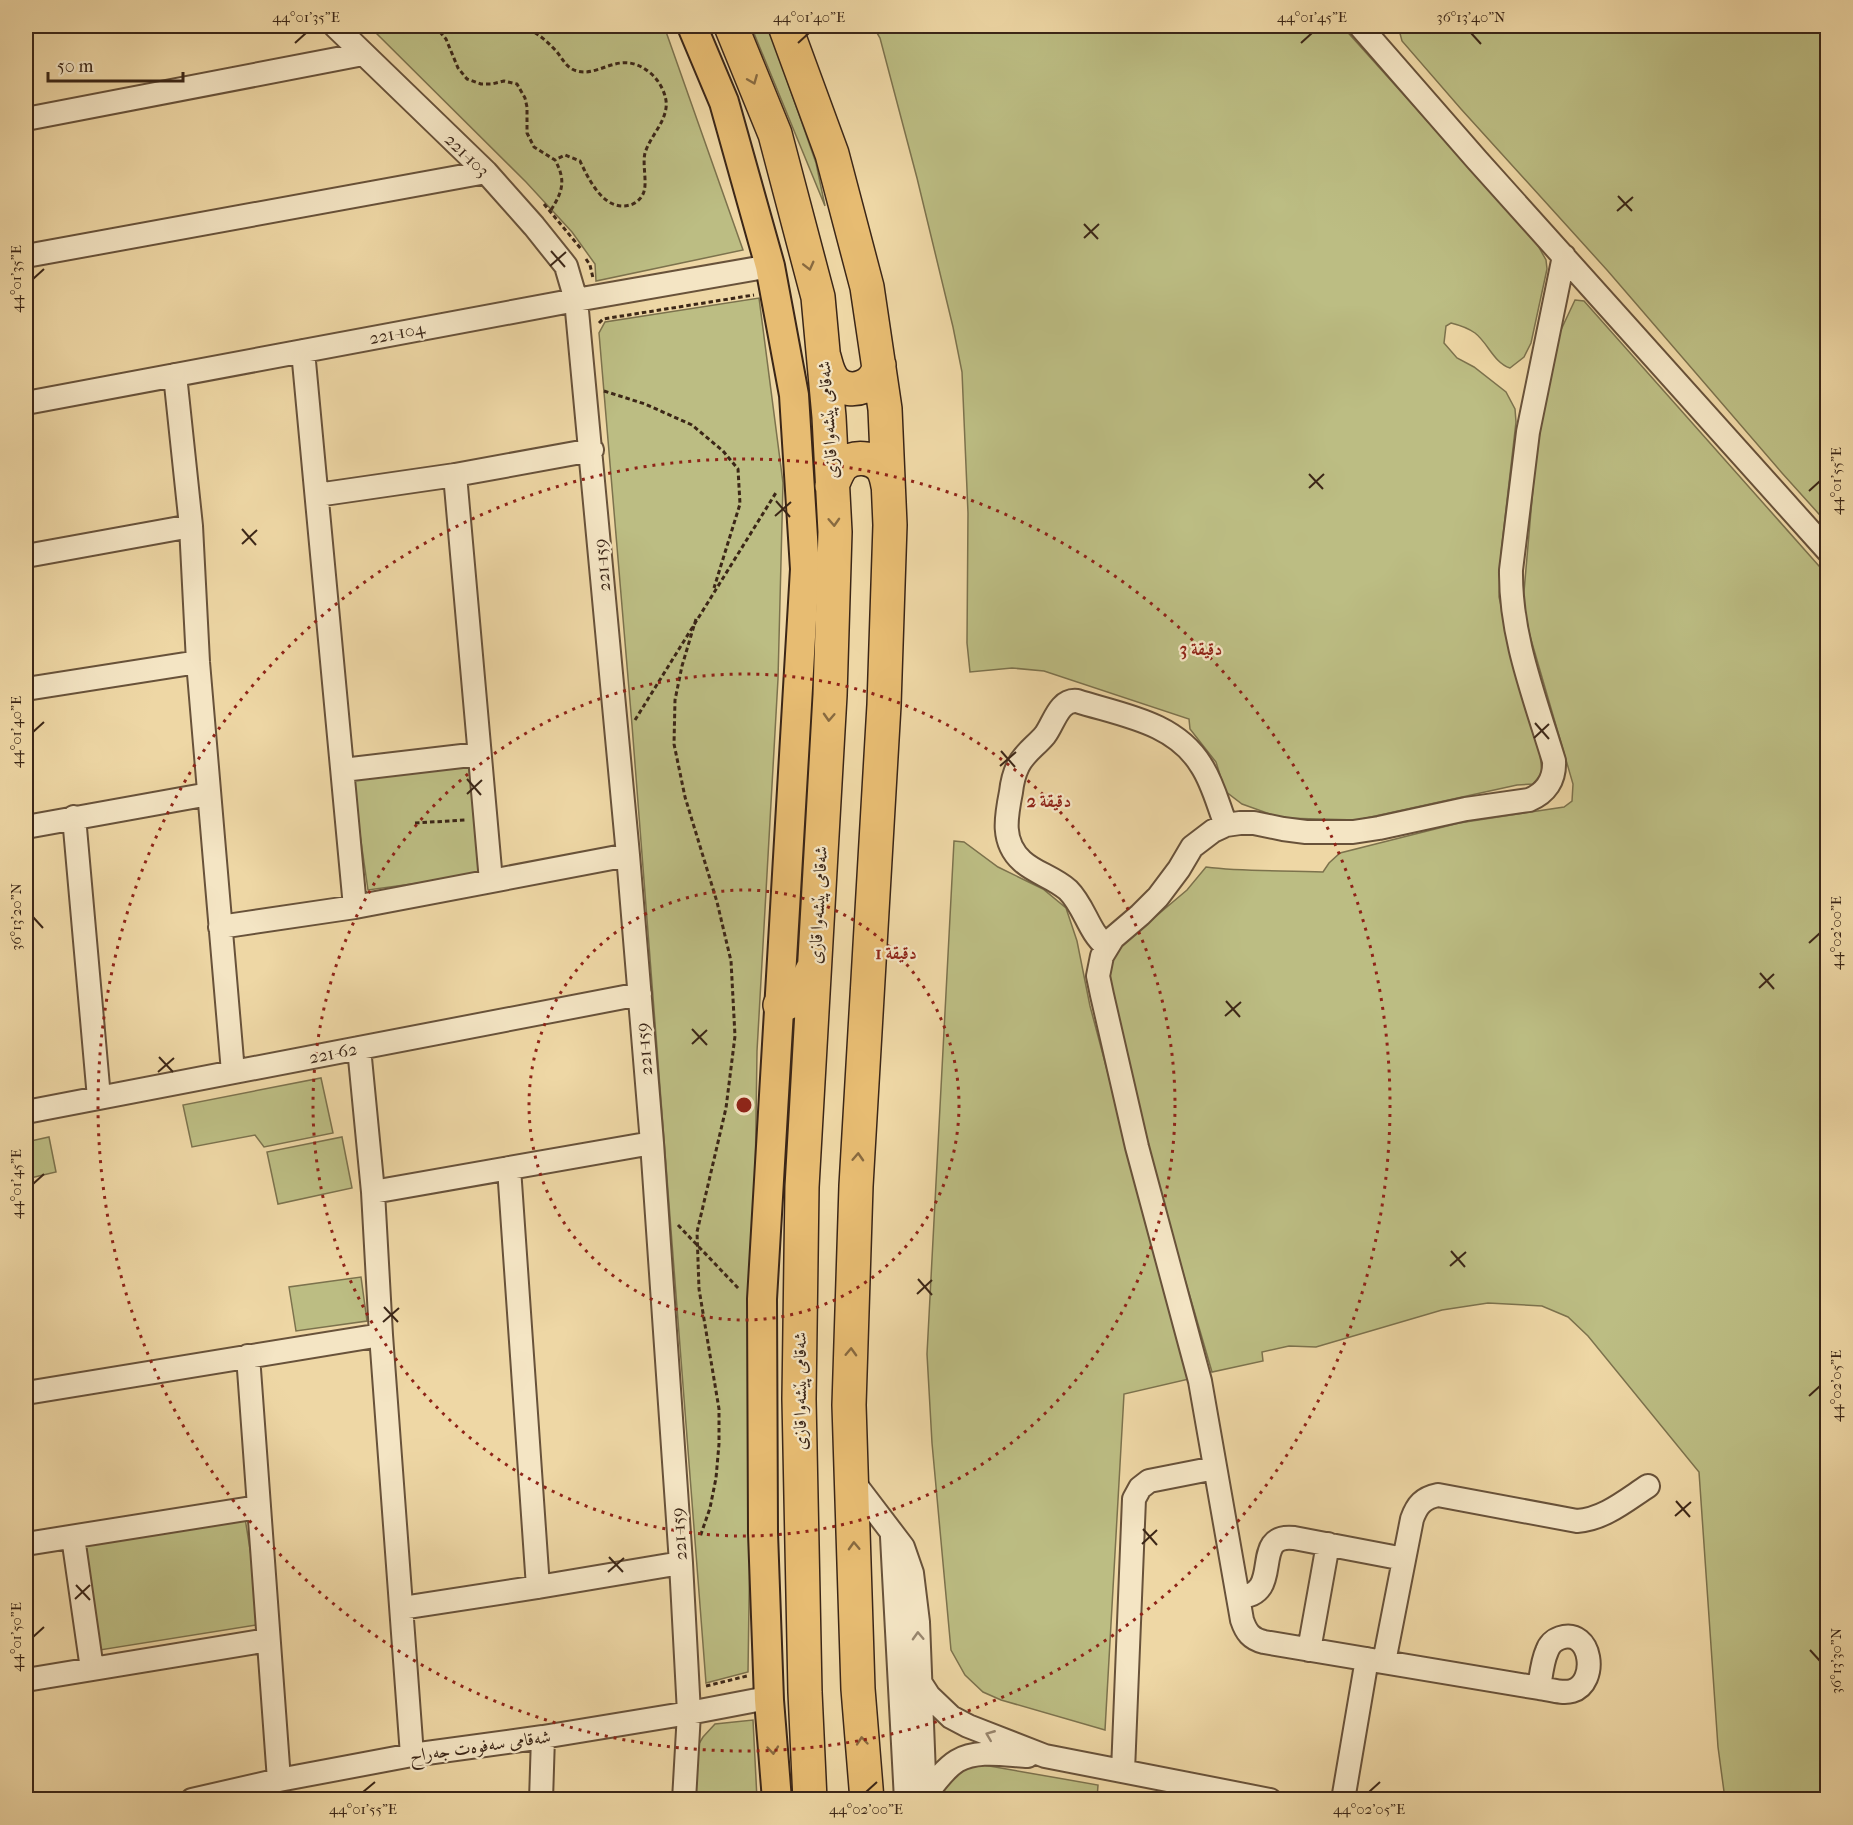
<svg xmlns="http://www.w3.org/2000/svg" width="1853" height="1825" font-family="'IM FELL French Canon',Amiri,serif">
<style>
.green{fill:#bcbd83;stroke:#7c724d;stroke-width:1.5}
.lines{fill:none;stroke-linecap:round;stroke-linejoin:round}
.minor-casing{stroke:#68523a;stroke-width:26}
.major-casing{stroke:#3b2617;stroke-width:32}
.highway-casing{stroke:#3b2617;stroke-width:36}
.path{stroke:#3b2617;stroke-width:3;stroke-dasharray:4.5 3;stroke-linecap:butt}
.minor{stroke:#f4e5c4;stroke-width:22}
.major{stroke:#e7bc72;stroke-width:28}
.highway{stroke:#e7bc72;stroke-width:33}
.oneway{stroke:#886a40}
.oneway2{stroke:#98866e}
.ticks{fill:none;stroke:#3b2617;stroke-width:2}
.ring{fill:none;stroke:#8f2418;stroke-width:3;stroke-dasharray:3 6}
.labels{text-anchor:middle;stroke-width:4.5;stroke-linejoin:round;paint-order:stroke}
.street-label{font-size:18px;fill:#3b2617;stroke:#f4e5c4}
.centre{fill:#8f2418;stroke:#f4e5c4;stroke-width:3}
.ring-label{font-size:18px;text-anchor:middle;font-weight:bold;fill:#8f2418;stroke:#f4e5c4;stroke-width:4.5;stroke-linejoin:round;paint-order:stroke}
.neatline{fill:none;stroke:#3b2617;stroke-width:2}
.ticks-label{font-size:15px;text-anchor:middle;fill:#3b2617}
</style>
<rect width="100%" height="100%" fill="#eed7a5"/>
<filter id="stains"><feTurbulence type="fractalNoise" baseFrequency=".00333" numOctaves="4"/><feColorMatrix values="0 0 0 0 .2 0 0 0 0 .09 0 0 0 0 .02 0 0 0 .5 -.17"/></filter>
<radialGradient id="worn" r=".72"><stop offset=".6" stop-color="#630" stop-opacity="0"/><stop offset="1" stop-color="#630" stop-opacity=".3"/></radialGradient>
<path class="green" d="M 369,26 L 664,26 L 743,250 L 596,281 L 595,264 L 572,232 L 526,182 Z
M 751,26 L 768,26 L 816,163 L 825,206 Z
M 873,26 L 1342,26 L 1536,242 L 1546,260 L 1547,269 L 1531,343 L 1524,357 L 1510,368 C 1494,363 1488,343 1475,333 C 1468,328 1459,325 1451,323 L 1446,326 L 1444,343 L 1457,358 L 1474,367 L 1506,392 L 1515,409 L 1516,422 L 1501,553 L 1499,597 L 1525,708 L 1540,754 L 1542,773 L 1533,784 L 1517,785 L 1357,820 L 1281,818 L 1242,804 L 1225,791 L 1216,762 L 1190,729 L 1189,719 L 1044,671 L 1012,668 L 970,672 L 967,643 L 968,513 L 962,372 L 953,327 L 917,178 L 880,38 Z
M 1398,26 L 1827,26 L 1827,523 L 1782,473 L 1607,270 L 1461,109 L 1402,41 Z
M 759,298 L 783,483 L 778,679 L 757,1051 L 748,1672 L 706,1683 L 632,725 L 599,333 L 605,322 Z
M 1575,300 L 1584,301 L 1827,575 L 1827,1799 L 1725,1799 L 1718,1747 L 1699,1472 L 1588,1336 L 1568,1317 L 1542,1306 L 1488,1303 L 1442,1310 L 1316,1347 L 1289,1346 L 1262,1352 L 1263,1361 L 1212,1372 L 1170,1228 L 1134,1095 L 1109,979 L 1111,966 L 1116,950 L 1187,890 L 1206,867 C 1245,872 1284,870 1323,872 L 1329,863 L 1340,853 L 1459,823 L 1564,807 L 1572,801 L 1573,784 L 1530,636 L 1523,603 L 1535,465 L 1544,406 L 1560,332 Z
M 468,763 L 484,874 L 368,890 L 352,779 Z
M 954,841 L 964,842 L 998,867 L 1043,889 L 1066,908 L 1077,941 L 1090,1006 L 1189,1379 L 1124,1394 L 1105,1730 L 1001,1700 L 983,1692 L 965,1675 L 951,1650 L 932,1443 L 927,1354 Z
M 321,1078 L 333,1133 L 264,1147 L 255,1135 L 192,1147 L 183,1105 Z
M 49,1137 L 56,1172 L 26,1179 L 26,1142 Z
M 342,1137 L 352,1188 L 278,1204 L 267,1152 Z
M 361,1277 L 367,1321 L 296,1331 L 289,1287 Z
M 245,1518 L 262,1624 L 100,1650 L 83,1544 Z
M 753,1720 L 757,1799 L 692,1800 L 694,1752 L 703,1737 L 715,1724 Z
M 972,1763 L 1098,1785 L 1097,1799 L 940,1800 C 945,1783 959,1773 972,1763 Z"/>
<g class="lines">
<g class="minor-casing">
<path id="minor" d="M 335,26 L 486,172 L 534,226 L 566,266 L 576,300 L 628,855 L 652,1143 L 681,1563 L 689,1713 L 684,1800
M 1360,26 L 1477,160 L 1828,551
M 26,119 L 363,54
M 26,256 L 486,172
M 303,351 L 355,907
M 175,375 L 191,526 L 198,662 L 233,1072
M 26,403 L 576,300 L 770,266
M 455,475 L 491,881
M 317,495 L 455,475 L 592,450
M 26,556 L 191,526
M 26,689 L 198,662
M 343,770 L 479,754
M 74,817 L 99,1098
M 26,827 L 209,794
M 220,927 L 355,907 L 628,855
M 1106,946 C 1088,931 1085,907 1068,890 C 1053,877 1035,873 1022,861 C 1001,842 1006,817 1011,792 C 1012,783 1014,774 1018,766 C 1024,753 1036,746 1045,735 C 1054,723 1059,699 1077,701 C 1121,715 1175,722 1201,765 C 1213,783 1218,805 1226,825
M 359,1048 L 373,1192 L 381,1335 L 412,1755
M 26,1112 L 640,994
M 509,1168 L 538,1587
M 373,1192 L 652,1143
M 248,1356 L 279,1780
M 26,1393 L 381,1335
M 852,1480 L 903,1547 L 912,1573 L 918,1622 L 925,1800
M 73,1537 L 92,1669
M 892,1537 L 906,1800
M 26,1544 L 258,1507
M 1238,1597 C 1286,1596 1248,1533 1294,1538 L 1404,1559
M 402,1608 L 538,1587 L 681,1563
M 1309,1650 L 1328,1544
M 1384,1662 L 1412,1519 C 1417,1505 1423,1498 1438,1495 L 1577,1521 C 1604,1519 1625,1501 1648,1486
M 26,1680 L 268,1640
M 920,1682 L 929,1696 L 951,1717 L 968,1726 L 1045,1756 L 1270,1800
M 1539,1688 C 1541,1676 1542,1662 1547,1651 C 1549,1645 1554,1640 1560,1638 C 1592,1627 1599,1683 1572,1691 C 1562,1694 1549,1689 1539,1688 L 1264,1642 C 1251,1639 1246,1632 1242,1620 L 1200,1381 L 1137,1147 L 1102,995 L 1098,976 L 1102,956 L 1113,938 L 1140,915 L 1158,897 L 1179,869 L 1192,847 L 1213,831 L 1226,825 L 1240,823 L 1254,823 L 1283,829 L 1306,832 L 1353,832 L 1379,828 L 1466,809 L 1529,800 C 1546,793 1555,780 1554,761 C 1535,698 1510,636 1511,570 L 1528,432 L 1564,256
M 1123,1771 L 1134,1499 L 1140,1488 L 1149,1481 L 1215,1468
M 925,1796 C 934,1784 944,1769 957,1761 C 977,1749 1006,1755 1028,1756
M 192,1800 L 279,1780 L 412,1755 L 543,1737 L 689,1713 L 757,1700 L 769,1700
M 541,1800 L 543,1737
M 1343,1800 L 1367,1659"/>
</g>
<g class="major-casing">
<path id="major" d="M 692,26 L 724,102 L 770,266 L 794,395 L 805,569 L 762,1299 L 763,1533 L 769,1700 L 777,1800"/>
</g>
<g class="highway-casing">
<path id="highway" d="M 731,26 L 775,134 L 818,297 L 829,417 L 835,532 L 830,695 L 802,1187 L 799,1399 L 805,1692 L 810,1800
M 785,26 L 832,154 L 867,287 L 885,409 L 890,525 L 884,705 L 856,1186 L 849,1405 L 858,1689 L 867,1800
M 824,357 C 827,367 828,376 836,383 C 852,396 877,386 879,365
M 832,486 C 835,479 837,471 843,465 C 854,455 873,457 882,468 C 886,474 887,480 888,486
M 780,1005 C 800,1002 805,984 814,967"/>
</g>
<path class="path" d="M 435,26 L 446,39 L 458,68 L 467,79 L 481,84 L 492,84 L 504,81 L 517,84 L 525,98 L 527,107 L 527,133 L 534,147 L 555,160 L 565,155 L 580,161 C 589,180 604,212 630,205 C 635,204 641,199 643,194 C 648,184 642,165 645,153 C 650,137 664,124 666,108 C 668,96 659,79 649,72 C 618,47 597,82 572,69 C 565,65 562,58 557,52 C 547,41 535,30 520,26
M 460,26 L 472,27 L 489,26
M 544,204 L 582,250
M 551,210 C 563,191 566,180 555,160
M 586,259 L 590,265 L 593,278
M 599,323 L 603,319 L 754,295
M 604,391 L 645,404 L 692,425 L 723,451 L 738,469 L 740,504 L 714,588
M 696,619 L 682,666 L 675,700 L 674,744 L 685,797 L 717,902 L 731,961 L 735,1036 L 726,1108 L 697,1232 L 699,1289 L 719,1409 L 719,1444 L 716,1478 L 710,1508 L 700,1537
M 635,720 L 777,491
M 415,823 L 465,820
M 678,1225 L 740,1290
M 706,1686 L 747,1676"/>
<use href="#minor" class="minor"/>
<use href="#major" class="major"/>
<use href="#highway" class="highway"/>
</g>
<defs><path id="oneway-chevron" d="M-2-3.5L2.5 0L-2 3.5" fill="none" stroke-width="1.6" stroke-linecap="round" stroke-linejoin="round" transform="scale(1.5)"/></defs>
<g class="oneway">
<use href="#oneway-chevron" transform="translate(753 80) rotate(68)"/>
<use href="#oneway-chevron" transform="translate(809 266) rotate(76)"/>
<use href="#oneway-chevron" transform="translate(834 522) rotate(87)"/>
<use href="#oneway-chevron" transform="translate(829 717) rotate(93)"/>
<use href="#oneway-chevron" transform="translate(858 1157) rotate(-87)"/>
<use href="#oneway-chevron" transform="translate(851 1352) rotate(-88)"/>
<use href="#oneway-chevron" transform="translate(854 1546) rotate(-92)"/>
<use href="#oneway-chevron" transform="translate(862 1741) rotate(-95)"/>
<use href="#oneway-chevron" transform="translate(773 1750) rotate(85)"/>
</g>
<g class="oneway2">
<use href="#oneway-chevron" transform="translate(918 1636) rotate(-92)"/>
<use href="#oneway-chevron" transform="translate(990 1735) rotate(-158)"/>
</g>
<path class="ticks" d="M 1471,33 L 1481,44M 295,43 L 306,33M 798,43 L 809,33M 1301,43 L 1312,33M 1618,196 L 1632,211M 1617,211 L 1633,197M 1084,224 L 1098,239M 1084,238 L 1099,224M 551,251 L 565,267M 550,266 L 566,252M 33,279 L 44,269M 1309,474 L 1323,489M 1309,488 L 1324,474M 1809,491 L 1820,481M 776,501 L 790,517M 775,516 L 791,502M 242,529 L 256,545M 242,544 L 257,530M 1535,723 L 1549,739M 33,732 L 44,722M 1534,738 L 1549,724M 1001,751 L 1015,767M 1000,766 L 1016,752M 467,779 L 481,795M 467,794 L 482,780M 33,917 L 43,928M 1809,943 L 1820,933M 1760,973 L 1774,989M 1759,988 L 1774,974M 1226,1001 L 1240,1017M 1225,1016 L 1241,1002M 692,1029 L 707,1045M 692,1044 L 707,1030M 159,1057 L 173,1072M 158,1072 L 174,1058M 33,1184 L 44,1174M 1451,1251 L 1465,1267M 1450,1266 L 1466,1252M 918,1279 L 932,1295M 917,1294 L 932,1280M 384,1307 L 398,1322M 383,1322 L 399,1308M 1809,1396 L 1820,1386M 1676,1501 L 1690,1517M 1675,1516 L 1691,1502M 1143,1529 L 1157,1545M 1142,1544 L 1157,1530M 609,1557 L 623,1572M 608,1572 L 624,1558M 76,1585 L 90,1600M 75,1599 L 90,1585M 33,1637 L 44,1627M 1810,1650 L 1820,1661M 363,1792 L 375,1782M 866,1792 L 877,1782M 1369,1792 L 1380,1782"/>
<g class="ring">
<circle cx="744" cy="1105" r="215"/>
<circle cx="744" cy="1105" r="431"/>
<circle cx="744" cy="1105" r="646"/>
</g>
<g class="labels">
<g class="street-label">
<text transform="translate(467 155) rotate(44)" y="6">221-103</text>
<text transform="translate(397 333) rotate(-11)" y="6">221-104</text>
<text transform="translate(828 420) rotate(-94)" y="6">شەقامی پێشەوا قازی</text>
<text transform="translate(602 565) rotate(-95)" y="6">221-159</text>
<text transform="translate(818 905) rotate(-87)" y="6">شەقامی پێشەوا قازی</text>
<text transform="translate(644 1049) rotate(-95)" y="6">221-159</text>
<text transform="translate(333 1053) rotate(-11)" y="6">221-62</text>
<text transform="translate(800 1391) rotate(-90)" y="6">شەقامی پێشەوا قازی</text>
<text transform="translate(679 1534) rotate(-94)" y="6">221-159</text>
<text transform="translate(480 1746) rotate(-8)" y="6">شەقامی سەفوەت جەراح</text>
</g>
</g>
<circle cx="744" cy="1105" r="9" class="centre"/>
<g class="ring-label">
<text x="1201" y="655">3 دقيقة</text>
<text x="1049" y="807">2 دقيقة</text>
<text x="896" y="959">1 دقيقة</text>
</g>
<rect width="1853" height="1825" fill="none" stroke="#eed7a5" stroke-width="66"/>
<path d="M48 72v9h135v-9" fill="none" stroke="#3b2617" stroke-width="3"/>
<text x="57" y="72" font-size="18" fill="#3b2617" stroke="#f4e5c4" stroke-width="4.5" paint-order="stroke">50 m</text>
<rect x="33" y="33" width="1787" height="1759" class="neatline"/>
<g class="ticks-label">
<text x="306" y="22">44°01'35"E</text>
<text x="809" y="22">44°01'40"E</text>
<text x="1312" y="22">44°01'45"E</text>
<text x="1471" y="22">36°13'40"N</text>
<text transform="translate(16 279) rotate(-90)" y="5">44°01'35"E</text>
<text transform="translate(1836 481) rotate(-90)" y="5">44°01'55"E</text>
<text transform="translate(16 732) rotate(-90)" y="5">44°01'40"E</text>
<text transform="translate(16 917) rotate(-90)" y="5">36°13'20"N</text>
<text transform="translate(1836 933) rotate(-90)" y="5">44°02'00"E</text>
<text transform="translate(16 1184) rotate(-90)" y="5">44°01'45"E</text>
<text transform="translate(1836 1386) rotate(-90)" y="5">44°02'05"E</text>
<text transform="translate(16 1637) rotate(-90)" y="5">44°01'50"E</text>
<text transform="translate(1836 1661) rotate(-90)" y="5">36°13'30"N</text>
<text x="363" y="1814">44°01'55"E</text>
<text x="866" y="1814">44°02'00"E</text>
<text x="1369" y="1814">44°02'05"E</text>
</g>
<rect width="100%" height="100%" filter="url(#stains)"/>
<rect width="100%" height="100%" fill="url(#worn)"/>
</svg>
